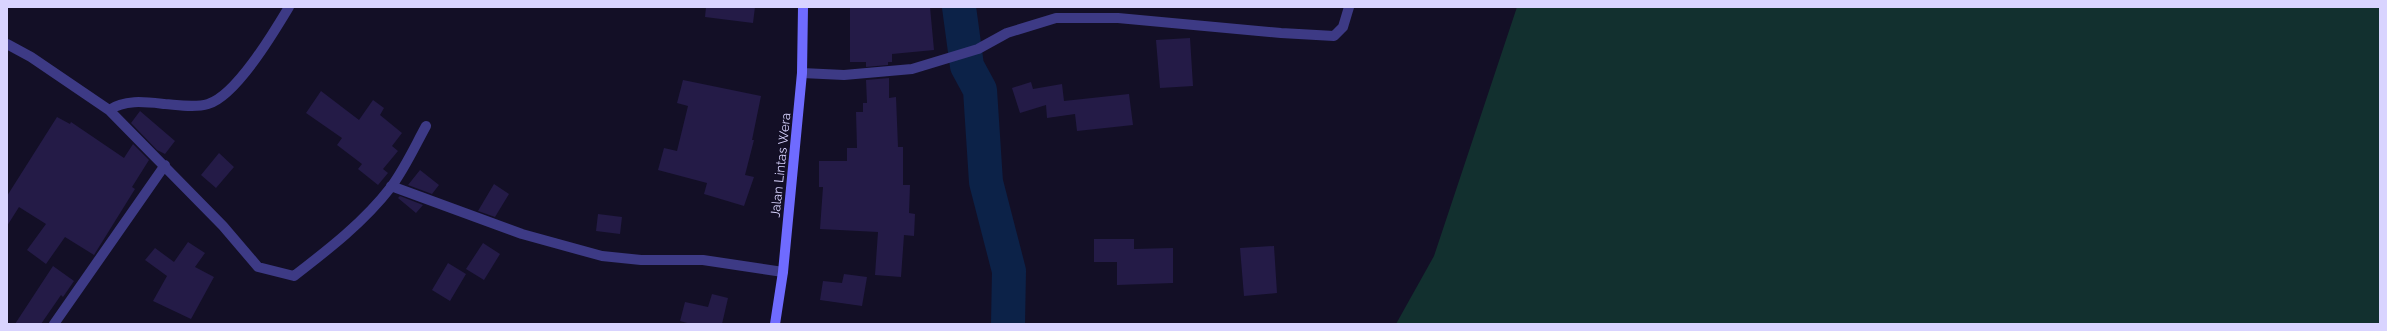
<svg xmlns="http://www.w3.org/2000/svg" width="2387" height="331" font-family="Raleway,sans-serif">
<style>
.green{fill:#12302f}
.lines{fill:none;stroke-linecap:round;stroke-linejoin:round}
.river{stroke:#0c2248;stroke-width:34}
.building{fill:#241b47}
.minor{stroke:#3d3a85;stroke-width:10}
.secondary{stroke:#6f6bff;stroke-width:10}
.labels{text-anchor:middle;stroke-width:3;stroke-linejoin:round;paint-order:stroke}
.street-label{font-size:13px;fill:#d9d4ff;stroke:#130f26}
</style>
<rect width="100%" height="100%" fill="#130f26"/>
<path class="green" d="M 1517,7 L 2380,7 L 2380,324 L 1396,324 L 1434,256 Z"/>
<g class="lines">
<path class="river" d="M 959,7 L 967,66 L 980,90 L 986,182 L 1009,271 L 1008,324"/>
</g>
<path class="building" d="M 706,7 L 755,7 L 753,23 L 705,17 Z
M 850,7 L 930,7 L 934,50 L 892,54 L 892,62 L 888,62 L 888,65 L 866,67 L 866,62 L 850,62 Z
M 1190,38 L 1193,86 L 1160,88 L 1156,40 Z
M 889,78 L 889,98 L 896,97 L 898,147 L 903,147 L 903,185 L 910,185 L 909,213 L 915,214 L 914,236 L 904,235 L 901,277 L 875,275 L 878,232 L 820,229 L 823,187 L 819,187 L 819,161 L 847,161 L 847,148 L 857,148 L 856,112 L 863,112 L 863,103 L 867,103 L 866,80 Z
M 683,80 L 761,96 L 752,140 L 754,140 L 745,175 L 754,177 L 744,206 L 704,194 L 707,183 L 658,170 L 664,148 L 677,151 L 688,106 L 677,103 Z
M 1031,82 L 1033,89 L 1062,84 L 1064,101 L 1129,94 L 1133,125 L 1077,131 L 1075,114 L 1047,118 L 1046,105 L 1020,113 L 1012,88 Z
M 321,91 L 359,120 L 373,100 L 384,108 L 380,115 L 402,133 L 392,146 L 398,151 L 383,169 L 388,173 L 378,185 L 358,169 L 362,164 L 337,145 L 342,138 L 306,113 Z
M 140,111 L 175,141 L 165,154 L 157,150 L 131,123 Z
M 57,117 L 70,124 L 71,122 L 124,158 L 133,144 L 149,160 L 132,187 L 135,189 L 94,255 L 65,237 L 46,264 L 27,250 L 46,224 L 19,207 L 7,226 L 7,196 Z
M 219,153 L 234,167 L 216,188 L 201,175 Z
M 420,170 L 439,185 L 432,194 L 408,185 Z
M 494,184 L 509,194 L 495,217 L 478,211 Z
M 400,196 L 423,205 L 416,213 L 398,198 Z
M 598,214 L 622,217 L 620,234 L 596,231 Z
M 1094,239 L 1134,239 L 1134,249 L 1173,248 L 1173,283 L 1117,285 L 1117,262 L 1094,262 Z
M 188,242 L 205,253 L 195,267 L 214,277 L 191,319 L 153,301 L 167,276 L 145,260 L 155,248 L 174,262 Z
M 483,243 L 500,254 L 484,280 L 466,269 Z
M 1274,246 L 1277,293 L 1244,296 L 1240,248 Z
M 448,263 L 466,274 L 450,301 L 432,290 Z
M 53,266 L 74,281 L 63,297 L 61,295 L 41,324 L 15,324 Z
M 844,274 L 867,277 L 862,306 L 820,300 L 823,281 L 842,283 Z
M 712,294 L 728,298 L 722,324 L 691,324 L 680,321 L 685,302 L 708,307 Z"/>
<g class="lines">
<path class="minor" d="M 7,44 L 31,57 L 109,110 L 223,226 L 258,267 L 294,276 C 329,249 364,222 391,187 C 405,168 415,146 426,126
M 802,73 L 844,75 L 912,69 L 978,49 L 1007,33 L 1056,18 L 1118,18 L 1281,33 L 1334,36 L 1343,27 L 1349,7
M 109,110 C 125,99 146,102 165,104 C 178,105 195,108 208,104 C 236,96 274,32 289,7
M 391,186 L 522,234 L 602,256 L 641,260 L 703,260 L 783,272
M 54,324 L 165,165"/>
<path class="secondary" d="M 775,324 L 783,272 L 802,73 L 803,7"/>
</g>
<g class="labels">
<g class="street-label">
<text transform="translate(780 165) rotate(-84)" y="5">Jalan Lintas Wera</text>
</g>
</g>
<rect width="2387" height="331" fill="none" stroke="#d9d4ff" stroke-width="16"/>
</svg>
